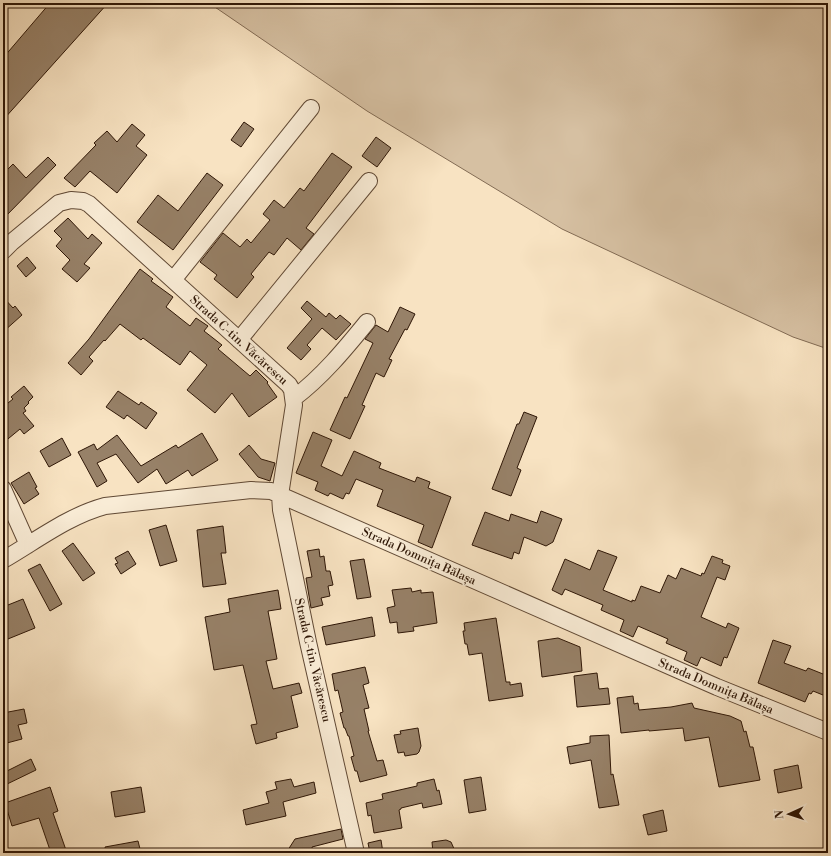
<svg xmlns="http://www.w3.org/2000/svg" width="831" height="856" font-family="'Libre Bodoni',serif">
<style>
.green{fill:#d6c0a2;stroke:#826b54}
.building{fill:#978168;stroke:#2e1606}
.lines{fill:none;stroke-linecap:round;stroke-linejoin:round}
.minor-casing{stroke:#604935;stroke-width:18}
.minor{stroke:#faedd7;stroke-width:16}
.labels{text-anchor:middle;stroke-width:3;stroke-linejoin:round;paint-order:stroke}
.street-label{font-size:12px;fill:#2e1606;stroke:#faedd7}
</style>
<rect width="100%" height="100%" fill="#f8e3c2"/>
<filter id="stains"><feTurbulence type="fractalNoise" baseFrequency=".005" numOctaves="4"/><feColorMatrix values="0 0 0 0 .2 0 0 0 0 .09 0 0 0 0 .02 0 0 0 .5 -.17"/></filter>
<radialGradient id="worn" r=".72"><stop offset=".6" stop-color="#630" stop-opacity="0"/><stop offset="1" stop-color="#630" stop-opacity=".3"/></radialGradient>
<path class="green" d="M 209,3 L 828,3 L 828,349 L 793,337 L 562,229 L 367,111 Z"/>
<path class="building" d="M 50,3 L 108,3 L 3,120 L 3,58 Z
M 244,122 L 254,129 L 241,147 L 231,140 Z
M 132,124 L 145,135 L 136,146 L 147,155 L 117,193 L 90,171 L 75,187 L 64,178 L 96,145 L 94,143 L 107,131 L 117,142 Z
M 376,137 L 391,148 L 377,167 L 362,156 Z
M 332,153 L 352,167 L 306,228 L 314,234 L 301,250 L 287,238 L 274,255 L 269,252 L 251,274 L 254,277 L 237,298 L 214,279 L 217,275 L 200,262 L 223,233 L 240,247 L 247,239 L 251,243 L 270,220 L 263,214 L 274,200 L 284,208 L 300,188 L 304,191 Z
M 48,157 L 56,165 L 3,219 L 3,202 L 8,196 L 3,191 L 3,174 L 13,164 L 26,178 Z
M 207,173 L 223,185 L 173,250 L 137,222 L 158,195 L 178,211 Z
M 68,218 L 88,239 L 92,234 L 102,243 L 84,264 L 90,268 L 77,282 L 62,269 L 70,260 L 56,246 L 62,239 L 54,231 Z
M 27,257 L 36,268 L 26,277 L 17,266 Z
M 140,269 L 153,279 L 151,281 L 173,297 L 166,307 L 190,326 L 196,318 L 208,326 L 204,331 L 222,345 L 218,349 L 250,376 L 256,370 L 268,382 L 267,383 L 277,397 L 249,417 L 232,393 L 215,413 L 187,390 L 207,365 L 190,351 L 180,365 L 143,338 L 141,340 L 120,324 L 105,341 L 104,340 L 89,357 L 93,361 L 81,375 L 68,363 L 89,339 Z
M 3,297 L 13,308 L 15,306 L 22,315 L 3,332 Z
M 307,301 L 326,317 L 329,313 L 336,319 L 340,315 L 351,324 L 336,340 L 322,328 L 307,345 L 311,349 L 301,360 L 287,348 L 312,319 L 301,308 Z
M 400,307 L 415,314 L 407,330 L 405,329 L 389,359 L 392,360 L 384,377 L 376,373 L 362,405 L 365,406 L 350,439 L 330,430 L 345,397 L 347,398 L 373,343 L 365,339 L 376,325 L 388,332 Z
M 24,386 L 33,397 L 28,402 L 29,403 L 24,408 L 26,411 L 23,413 L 34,426 L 24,434 L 20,429 L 3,443 L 3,407 L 13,399 L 11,397 Z
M 118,391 L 139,405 L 141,402 L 157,413 L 146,429 L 127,415 L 124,419 L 106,407 Z
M 524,412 L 537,417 L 517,468 L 521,470 L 511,496 L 492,489 L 517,424 L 519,424 Z
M 313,432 L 332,440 L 321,466 L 342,476 L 354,451 L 381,463 L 379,468 L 415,482 L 417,477 L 430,482 L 428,488 L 451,497 L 432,548 L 418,542 L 424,525 L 377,506 L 383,490 L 356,479 L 349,494 L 346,493 L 343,499 L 330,493 L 328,496 L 315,490 L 318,482 L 296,473 Z
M 202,433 L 218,460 L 192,476 L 188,470 L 166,484 L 157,469 L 138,483 L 116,454 L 97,463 L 107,481 L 97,487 L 78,452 L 94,444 L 97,450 L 117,435 L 141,466 L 176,445 L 178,448 Z
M 62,438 L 71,455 L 49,467 L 40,451 Z
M 249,445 L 261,459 L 275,463 L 270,481 L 258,477 L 239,454 Z
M 29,472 L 37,487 L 35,488 L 39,494 L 24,504 L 11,483 Z
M 541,511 L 562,519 L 553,542 L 546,546 L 524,537 L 519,554 L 514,552 L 512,559 L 472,545 L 485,512 L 509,521 L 511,514 L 537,523 Z
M 166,525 L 177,561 L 160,566 L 149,530 Z
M 223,526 L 226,553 L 221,553 L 226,584 L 203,587 L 197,530 Z
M 73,543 L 95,573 L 83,581 L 62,551 Z
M 319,549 L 320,557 L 324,556 L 326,571 L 330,571 L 333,585 L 328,586 L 330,596 L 321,598 L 323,605 L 311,608 L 306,578 L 312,577 L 307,551 Z
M 598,550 L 617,557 L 603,590 L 632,602 L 632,600 L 635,601 L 641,586 L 660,593 L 668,575 L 676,579 L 681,568 L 701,576 L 702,573 L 704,574 L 712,556 L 723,560 L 722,563 L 730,566 L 725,580 L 717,577 L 701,617 L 726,628 L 728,623 L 739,628 L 727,658 L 724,657 L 721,666 L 701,657 L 697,666 L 684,660 L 687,652 L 666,643 L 668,639 L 638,626 L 633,637 L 620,631 L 624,620 L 601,610 L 603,605 L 565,589 L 562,595 L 552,590 L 565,559 L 590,570 Z
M 128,551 L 136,564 L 121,574 L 115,564 L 118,563 L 115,558 Z
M 364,559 L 371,597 L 357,599 L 350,561 Z
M 40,564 L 62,604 L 50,611 L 28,570 Z
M 411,588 L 412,592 L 421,590 L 421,593 L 433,592 L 437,623 L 413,627 L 414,631 L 398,633 L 397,622 L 390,623 L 387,608 L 395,606 L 392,590 Z
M 278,590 L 281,609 L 268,611 L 277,659 L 266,661 L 273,689 L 299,683 L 302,693 L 291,696 L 298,727 L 276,733 L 277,738 L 256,744 L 251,725 L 257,724 L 243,665 L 214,670 L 205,617 L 230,612 L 228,599 Z
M 23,599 L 35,628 L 3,641 L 3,607 Z
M 372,617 L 375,636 L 326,645 L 322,627 Z
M 496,618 L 506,682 L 510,682 L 510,685 L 521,683 L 523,696 L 489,701 L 482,653 L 469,655 L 467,644 L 465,644 L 463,631 L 465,631 L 464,623 Z
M 558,638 L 580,647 L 582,671 L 542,677 L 538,641 Z
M 773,640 L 791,646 L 784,663 L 806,671 L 808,668 L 828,676 L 828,697 L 813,691 L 811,694 L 809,693 L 805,702 L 758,683 Z
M 365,667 L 369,683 L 363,685 L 369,708 L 364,709 L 369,731 L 368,731 L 377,761 L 383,760 L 387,775 L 360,782 L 357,771 L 355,771 L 351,757 L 354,756 L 349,736 L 348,736 L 345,728 L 344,728 L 340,713 L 343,712 L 338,690 L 335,691 L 332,674 Z
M 597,673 L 599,689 L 608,688 L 610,704 L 577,707 L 574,676 Z
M 633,696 L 634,704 L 638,703 L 639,710 L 671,707 L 692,703 L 694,708 L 730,716 L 741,721 L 744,732 L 746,731 L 750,747 L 753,747 L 760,780 L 719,787 L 709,737 L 685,741 L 683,728 L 649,731 L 649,730 L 621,733 L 617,698 Z
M 24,709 L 27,723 L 18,725 L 22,739 L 3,744 L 3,713 Z
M 418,728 L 421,746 L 419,752 L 417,754 L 405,756 L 404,752 L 398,753 L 394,735 L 401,734 L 400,731 Z
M 609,735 L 611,775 L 613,774 L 619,805 L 599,808 L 591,760 L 570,764 L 567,747 L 590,743 L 590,736 Z
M 31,759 L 36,770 L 3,786 L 3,773 Z
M 798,765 L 802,788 L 778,793 L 774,770 Z
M 481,777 L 486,810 L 469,813 L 464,780 Z
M 291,779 L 294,787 L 314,782 L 316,793 L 283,802 L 286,816 L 246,825 L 243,810 L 269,803 L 266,792 L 277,789 L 275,782 Z
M 434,779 L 437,791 L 439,790 L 442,804 L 423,808 L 422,803 L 401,808 L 401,809 L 399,810 L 402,828 L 374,833 L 371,815 L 368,816 L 366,803 L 383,799 L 382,794 L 417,786 L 417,783 Z
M 50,787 L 58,811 L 53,813 L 67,853 L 51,853 L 39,818 L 12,826 L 5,803 Z
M 141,787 L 145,812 L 115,817 L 111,792 Z
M 663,810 L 667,831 L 648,835 L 643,815 Z
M 341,829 L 343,839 L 312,847 L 313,853 L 286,853 L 295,839 Z
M 381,840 L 383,853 L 370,853 L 368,843 Z
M 446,840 L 451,842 L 455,851 L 447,853 L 433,853 L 432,842 Z
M 138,841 L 141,853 L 106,853 L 105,847 Z"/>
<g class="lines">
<g class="minor-casing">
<path id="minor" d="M 3,251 L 12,242 L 59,203 L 71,200 L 83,201 L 89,204 L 289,385 L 292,390 L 294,405 L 280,495 L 281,510 L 308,642 L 356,853
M 173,280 L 311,108
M 239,340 L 369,181
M 294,398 C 322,377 345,349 367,322
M 3,489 L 28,545
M 3,560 C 36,541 68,516 105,506 L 251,490 L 271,491 L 717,687 L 828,732"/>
</g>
<use href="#minor" class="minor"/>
</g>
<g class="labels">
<g class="street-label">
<text transform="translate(239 340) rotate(42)" y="4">Strada C-tin. Văcărescu</text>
<text transform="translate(419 556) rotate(24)" y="4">Strada Domnița Bălașa</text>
<text transform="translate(313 660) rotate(77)" y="4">Strada C-tin. Văcărescu</text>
<text transform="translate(716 686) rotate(23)" y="4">Strada Domnița Bălașa</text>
</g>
</g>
<rect width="831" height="856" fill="none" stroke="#f8e3c2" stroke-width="16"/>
<rect x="4" y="4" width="823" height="848" fill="none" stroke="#2e1606" stroke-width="2"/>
<rect x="8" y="8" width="815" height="840" fill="none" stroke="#2e1606"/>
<g transform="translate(789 814) rotate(267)" stroke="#faedd7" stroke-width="3" paint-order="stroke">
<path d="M0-3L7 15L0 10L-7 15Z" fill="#2e1606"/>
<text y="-6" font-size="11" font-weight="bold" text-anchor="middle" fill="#2e1606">N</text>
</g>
<rect width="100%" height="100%" filter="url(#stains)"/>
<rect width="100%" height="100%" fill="url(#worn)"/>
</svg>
